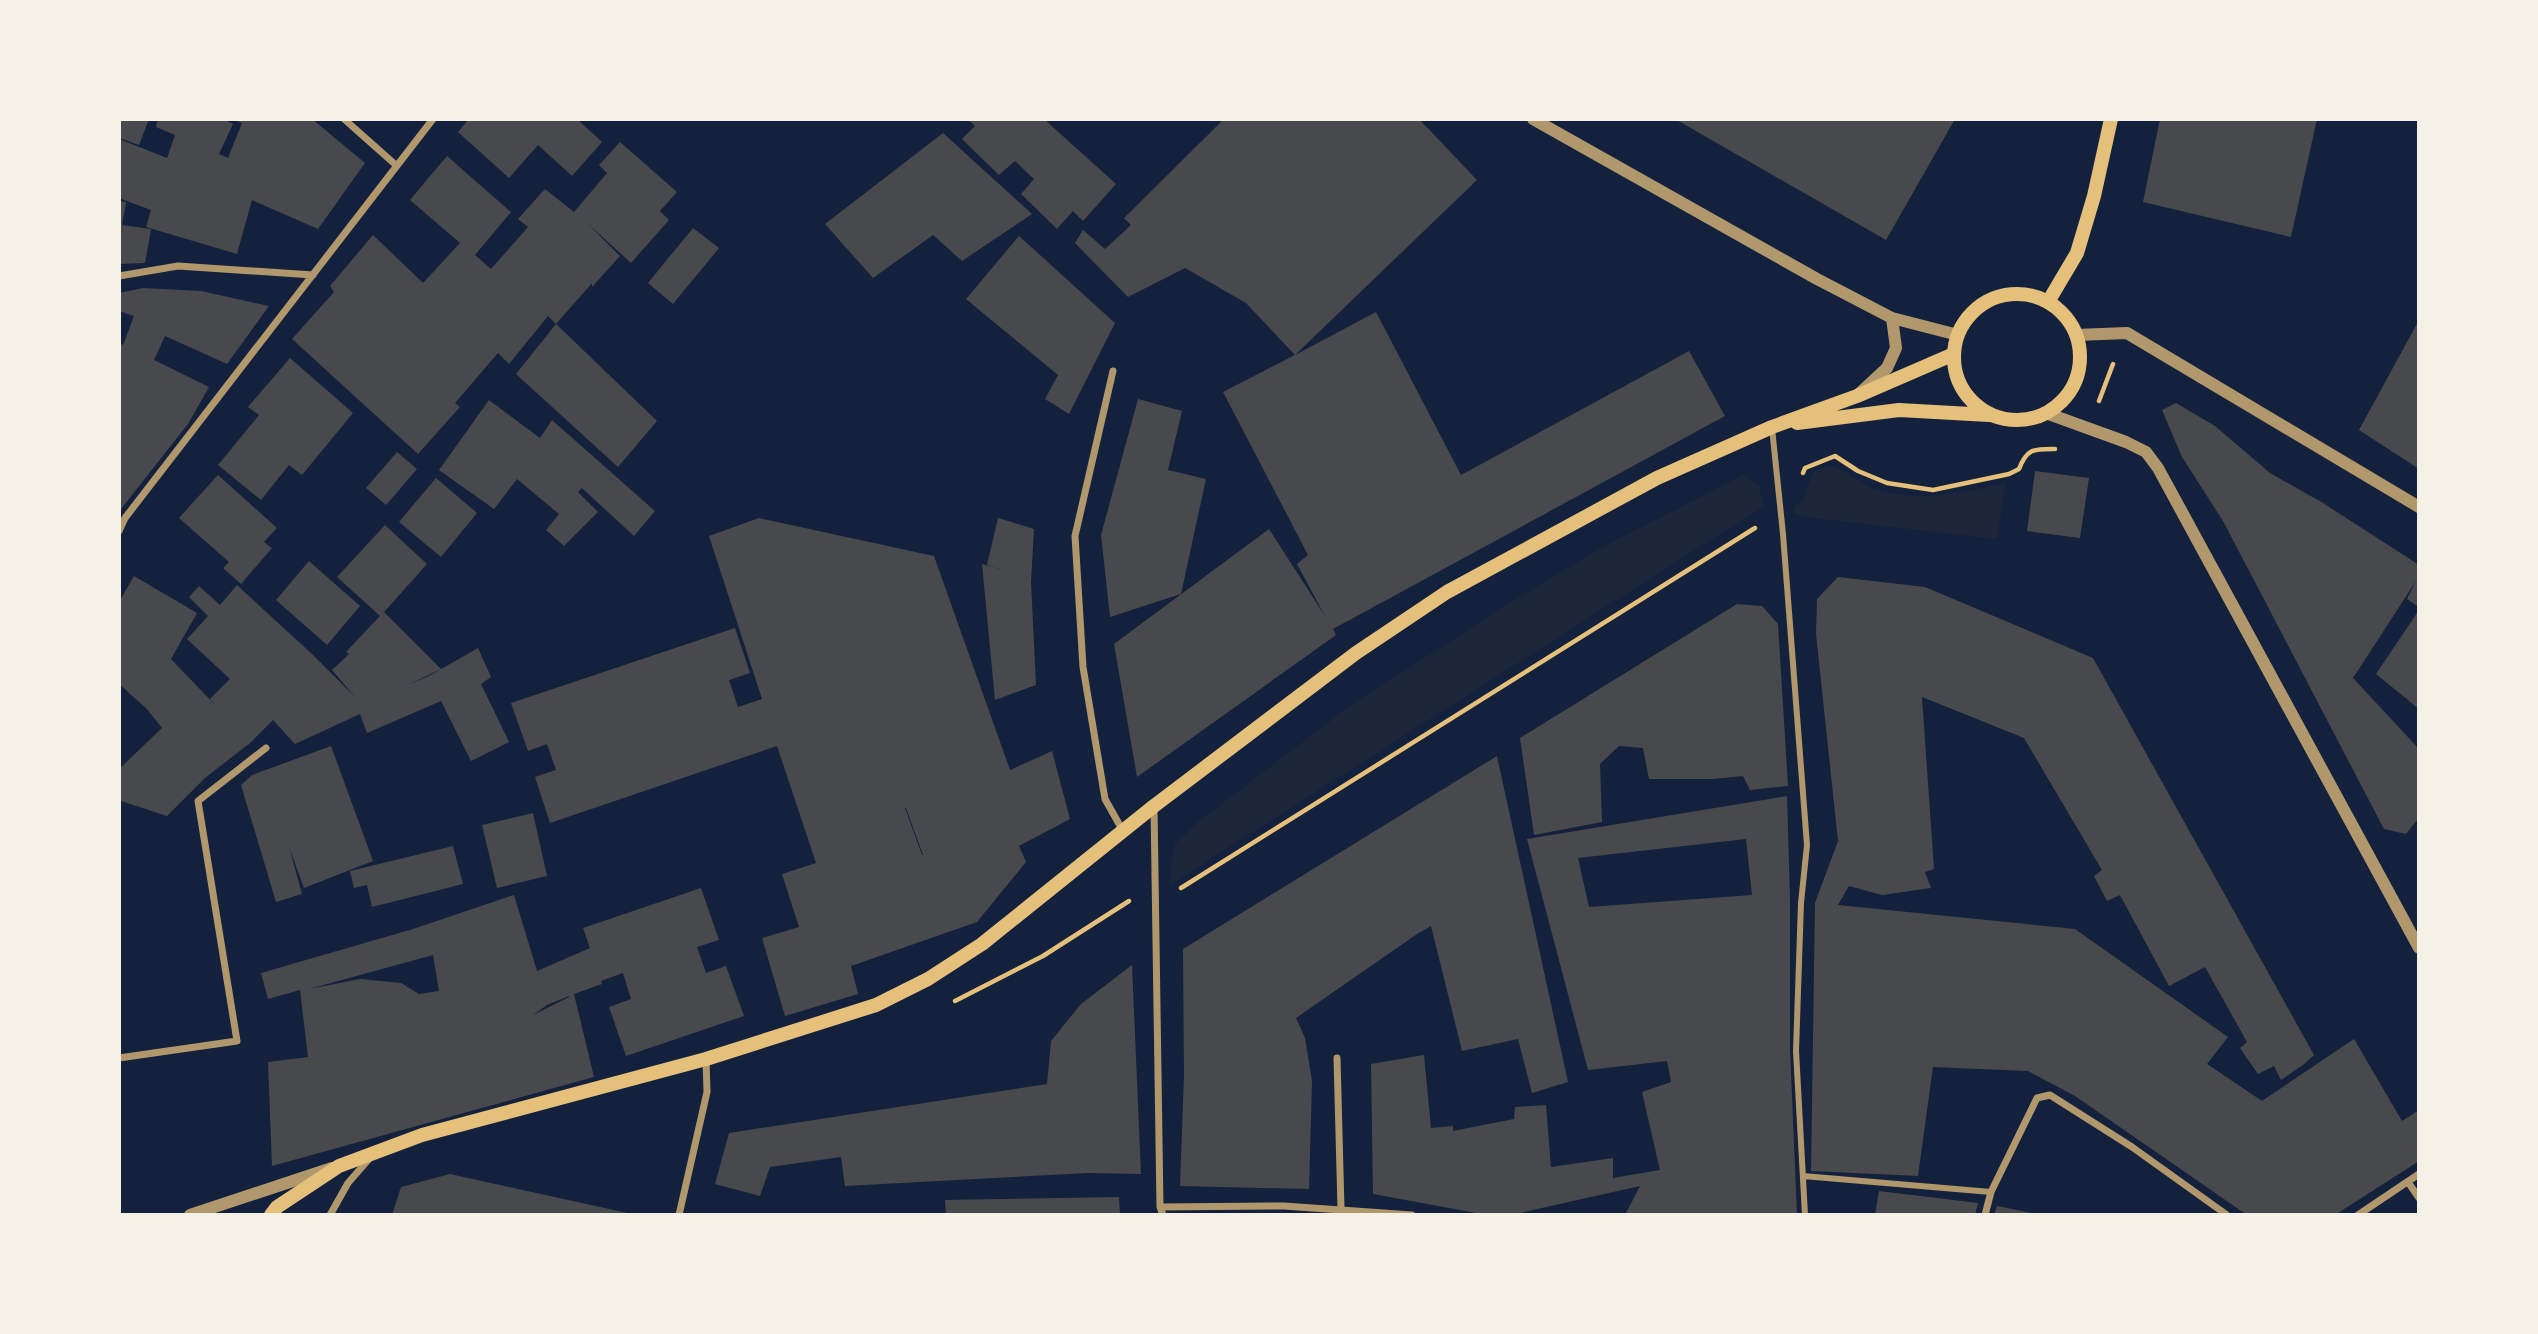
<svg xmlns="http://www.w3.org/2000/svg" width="2538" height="1334" font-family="Cabin,sans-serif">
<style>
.green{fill:#1d2539}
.building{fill:#48494c;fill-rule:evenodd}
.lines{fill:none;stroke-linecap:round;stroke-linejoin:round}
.path{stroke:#e5c07b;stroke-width:4.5}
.pedestrian{stroke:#b1986c;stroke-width:6}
.minor{stroke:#b1986c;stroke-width:7}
.tertiary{stroke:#b1986c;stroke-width:12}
.secondary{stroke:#e5c07b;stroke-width:14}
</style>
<rect width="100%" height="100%" fill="#14213d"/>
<path class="green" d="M 1826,466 C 1845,466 1857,483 1875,489 C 1919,504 1963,492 2006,483 L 1997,539 L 1804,517 L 1794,513 L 1793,508 L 1803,500 L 1813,472 Z
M 1743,475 L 1759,485 L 1764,506 L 1171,884 L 1171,861 L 1175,844 L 1199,821 L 1350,706 L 1505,606 L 1603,547 Z"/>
<path class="building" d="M 119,119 L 149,119 L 139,145 L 119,138 Z
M 158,119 L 223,119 L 233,124 L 219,154 L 228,158 L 242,123 L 231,119 L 312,119 L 365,163 L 318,229 L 252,200 L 237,254 L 146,227 L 151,210 L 119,198 L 119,139 L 167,158 L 175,135 L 156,127 Z
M 469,119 L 577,119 L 602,142 L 572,176 L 538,145 L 509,178 L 458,132 Z
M 967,119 L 1044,119 L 1116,184 L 1083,221 L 1073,211 L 1057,229 L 1021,194 L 1034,179 L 1015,161 L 999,175 L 962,139 L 975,126 Z
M 1224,119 L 1419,119 L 1477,180 L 1295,355 L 1376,312 L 1461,475 L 1689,351 L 1725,416 L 1333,629 L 1336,635 L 1137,777 L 1114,644 L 1269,529 L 1325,616 L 1297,564 L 1308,555 L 1223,392 L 1295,355 L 1246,303 L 1185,268 L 1128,297 L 1075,243 L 1083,230 L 1105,249 L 1131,225 L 1124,218 Z
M 1675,119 L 1955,119 L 1886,240 Z
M 2160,119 L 2317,119 L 2291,237 L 2143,202 Z
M 943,133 L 1032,214 L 962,261 L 933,235 L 873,278 L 825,224 Z
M 620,142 L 677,192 L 660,211 L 669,220 L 631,263 L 587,223 L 620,256 L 592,287 L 592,283 L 556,324 L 657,421 L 618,467 L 516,374 L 556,324 L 548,316 L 509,364 L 498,353 L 455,403 L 460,407 L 418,454 L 292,339 L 334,292 L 330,286 L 373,235 L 423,283 L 460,243 L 410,200 L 447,156 L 511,212 L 475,255 L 491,269 L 528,227 L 518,219 L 545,189 L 574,212 L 607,173 L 599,165 Z
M 119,201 L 126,202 L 122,225 L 151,229 L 145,263 L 119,264 Z
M 693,228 L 719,248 L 673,304 L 648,283 Z
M 1019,236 L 1115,323 L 1069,414 L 1045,399 L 1058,375 L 966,299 Z
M 143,288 L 201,291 L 269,306 L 227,364 L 165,336 L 154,360 L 209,387 L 188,424 L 121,509 L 119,508 L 119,343 L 123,345 L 134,316 L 119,311 L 119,293 Z
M 2419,320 L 2419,469 L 2359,430 Z
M 290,358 L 353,413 L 302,475 L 289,465 L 261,500 L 218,465 L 259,415 L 248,407 Z
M 1138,399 L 1182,411 L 1168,470 L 1206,479 L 1181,594 L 1110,617 L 1101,535 Z
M 489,400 L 540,438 L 552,420 L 655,511 L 634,536 L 582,488 L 578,492 L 598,512 L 564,546 L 546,530 L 559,514 L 517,479 L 494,509 L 439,470 Z
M 2176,403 L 2215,426 L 2270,473 L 2323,503 L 2419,565 L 2419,607 L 2407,599 L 2416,581 L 2353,678 L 2419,749 L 2419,818 L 2406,834 L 2384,829 L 2223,521 L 2182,457 L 2162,410 Z
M 397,452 L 417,469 L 386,505 L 366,488 Z
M 2035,471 L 2089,478 L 2080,538 L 2027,531 Z
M 218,475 L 277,528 L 264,542 L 272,548 L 241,584 L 223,568 L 229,562 L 179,518 Z
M 436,478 L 477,513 L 441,557 L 399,522 Z
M 759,518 L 934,556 L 1010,770 L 1052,751 L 1070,819 L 1019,846 L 1026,862 L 977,922 L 851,966 L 858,994 L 785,1016 L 762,938 L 799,927 L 782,874 L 816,863 L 777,746 L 550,823 L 535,777 L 556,770 L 547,744 L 528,751 L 511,703 L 735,628 L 750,673 L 729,680 L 738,707 L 762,699 L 709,536 ZM 905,808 L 906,808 L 923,855 L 922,855 Z
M 998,518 L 1034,529 L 1031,582 L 1036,685 L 995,700 L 982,564 L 1000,569 L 987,565 Z
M 385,525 L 427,564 L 384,612 L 441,669 L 408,685 L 429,676 L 478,648 L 491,677 L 481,684 L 509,742 L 471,761 L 441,701 L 367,733 L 360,714 L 295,744 L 273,720 L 250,743 L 205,778 L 167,816 L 121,801 L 119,769 L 162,728 L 147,709 L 119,684 L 119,602 L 134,576 L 197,613 L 171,659 L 219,709 L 210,699 L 230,679 L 187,639 L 208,616 L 189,597 L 199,586 L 220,605 L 237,585 L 313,655 L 355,697 L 332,670 L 349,654 L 346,652 L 380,616 L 337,577 Z
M 309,561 L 360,606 L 327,645 L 276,600 Z
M 1838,577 L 1925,587 L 2093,658 L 2314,1055 L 2303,1065 L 2281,1080 L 2274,1066 L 2258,1074 L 2240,1048 L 2247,1042 L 2205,967 L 2169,986 L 2120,895 L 2107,901 L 2094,876 L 2102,870 L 2024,738 L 1922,697 L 1934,869 L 1925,872 L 1931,888 L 1882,895 L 1849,886 L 1838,905 L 2075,929 L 2228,1037 L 2207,1064 L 2262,1101 L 2354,1039 L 2402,1121 L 2419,1110 L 2419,1161 L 2335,1215 L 2247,1215 L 2075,1096 L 2028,1071 L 1933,1067 L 1918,1176 L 1811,1171 L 1815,903 L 1838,841 L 1816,634 L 1817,599 Z
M 1737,604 L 1762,606 L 1778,624 L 1788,786 L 1750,790 L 1743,776 L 1713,779 L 1649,779 L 1643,748 L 1619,746 L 1600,764 L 1602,822 L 1534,835 L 1520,738 Z
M 2419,610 L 2419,709 L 2376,674 Z
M 331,746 L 373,861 L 304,888 L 289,847 L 302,894 L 276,902 L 241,785 L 252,775 Z
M 1497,756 L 1568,1082 L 1532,1093 L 1518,1039 L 1462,1051 L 1431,926 L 1417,934 L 1296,1018 L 1305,1038 L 1312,1081 L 1309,1189 L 1180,1186 L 1184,1075 L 1183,949 Z
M 1787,796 L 1790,898 L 1790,1049 L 1797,1215 L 1625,1215 L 1640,1186 L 1511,1215 L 1487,1215 L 1373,1194 L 1371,1064 L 1424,1055 L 1431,1128 L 1453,1126 L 1453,1131 L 1514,1119 L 1515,1107 L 1546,1105 L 1551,1167 L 1613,1158 L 1613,1178 L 1660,1170 L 1642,1092 L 1671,1082 L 1667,1061 L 1588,1070 L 1527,839 ZM 1746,839 L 1752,895 L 1589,907 L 1578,858 Z
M 533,813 L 547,876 L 497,888 L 482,825 Z
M 453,846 L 463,884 L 372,907 L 367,885 L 354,888 L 350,871 Z
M 701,888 L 719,940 L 697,947 L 706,973 L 726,966 L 744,1016 L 626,1056 L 609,1007 L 631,999 L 623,973 L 601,981 L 602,984 L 574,994 L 594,1077 L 272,1166 L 268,1062 L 308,1057 L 300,990 L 268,999 L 261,973 L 413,929 L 514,895 L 537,971 L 590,948 L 583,928 ZM 433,955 L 439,991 L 419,994 L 401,983 L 360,979 L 309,989 ZM 569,996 L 569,997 L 533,1015 L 547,1005 Z
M 1132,965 L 1141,1174 L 1088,1173 L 845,1186 L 841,1157 L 770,1167 L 760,1196 L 715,1184 L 729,1133 L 1047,1084 L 1051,1041 L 1081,1004 Z
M 450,1174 L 632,1214 L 632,1215 L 392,1215 L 401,1187 Z
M 1879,1191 L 1978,1203 L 1975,1215 L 1875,1215 Z
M 1119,1197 L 1120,1215 L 946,1215 L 945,1200 Z
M 1997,1206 L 2037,1214 L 2037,1215 L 1994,1215 Z"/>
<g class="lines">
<path class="path" d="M 2099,401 L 2113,364
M 1803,473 L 1805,468 L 1835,456 L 1858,471 L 1887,483 L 1933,490 L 2009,474 L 2019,469 C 2027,448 2034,449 2055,449
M 1181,888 L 1755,528
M 955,1001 L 1043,956 L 1129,901"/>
<path class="pedestrian" d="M 1772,428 L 1783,534 L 1807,845 L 1801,903 L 1796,1051 L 1805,1215
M 1803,1176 L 1991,1192"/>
<path class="minor" d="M 344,119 L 397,166
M 119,276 L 178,266 L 313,275
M 1113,371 L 1075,536 L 1083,667 L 1105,799 L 1123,831
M 119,531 L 125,518 L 433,119
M 1154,807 L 1160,1207 L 1163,1215
M 119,1058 L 237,1041 L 198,801 L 266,748
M 1337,1058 L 1341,1209
M 2408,1182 L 2419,1198
M 1160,1207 L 1284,1206 L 1412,1215
M 330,1215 L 348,1183 L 369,1159
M 679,1215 L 707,1092 L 706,1059
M 1985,1215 L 1991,1192 L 2037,1098 L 2050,1095 L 2132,1147 L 2227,1215
M 2358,1215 L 2419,1174"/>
<path class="tertiary" d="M 1533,119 L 1817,279 L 1892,318 L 1958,335
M 2076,335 L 2127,333 L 2419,507
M 1859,394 L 1887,368 L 1896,348 L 1892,318
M 2046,413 L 2126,442 L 2146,452 L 2158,468 L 2419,948
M 190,1215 L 332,1168"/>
<path class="secondary" d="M1954 357a63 63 0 1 1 126 0a63 63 0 1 1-126 0Z
M 2048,302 L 2077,253 L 2094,196 L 2111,119
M 1797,423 L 1899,410 L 1989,415
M 271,1215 L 277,1207 L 339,1166 L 422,1135 L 706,1059 L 876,1005 L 928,979 L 982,944 L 1154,806 L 1356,653 L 1447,592 L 1657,478 L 1772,427 L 1857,396 L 1954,354"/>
</g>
<rect width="2538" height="1334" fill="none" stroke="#f6f1e7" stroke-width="242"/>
</svg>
